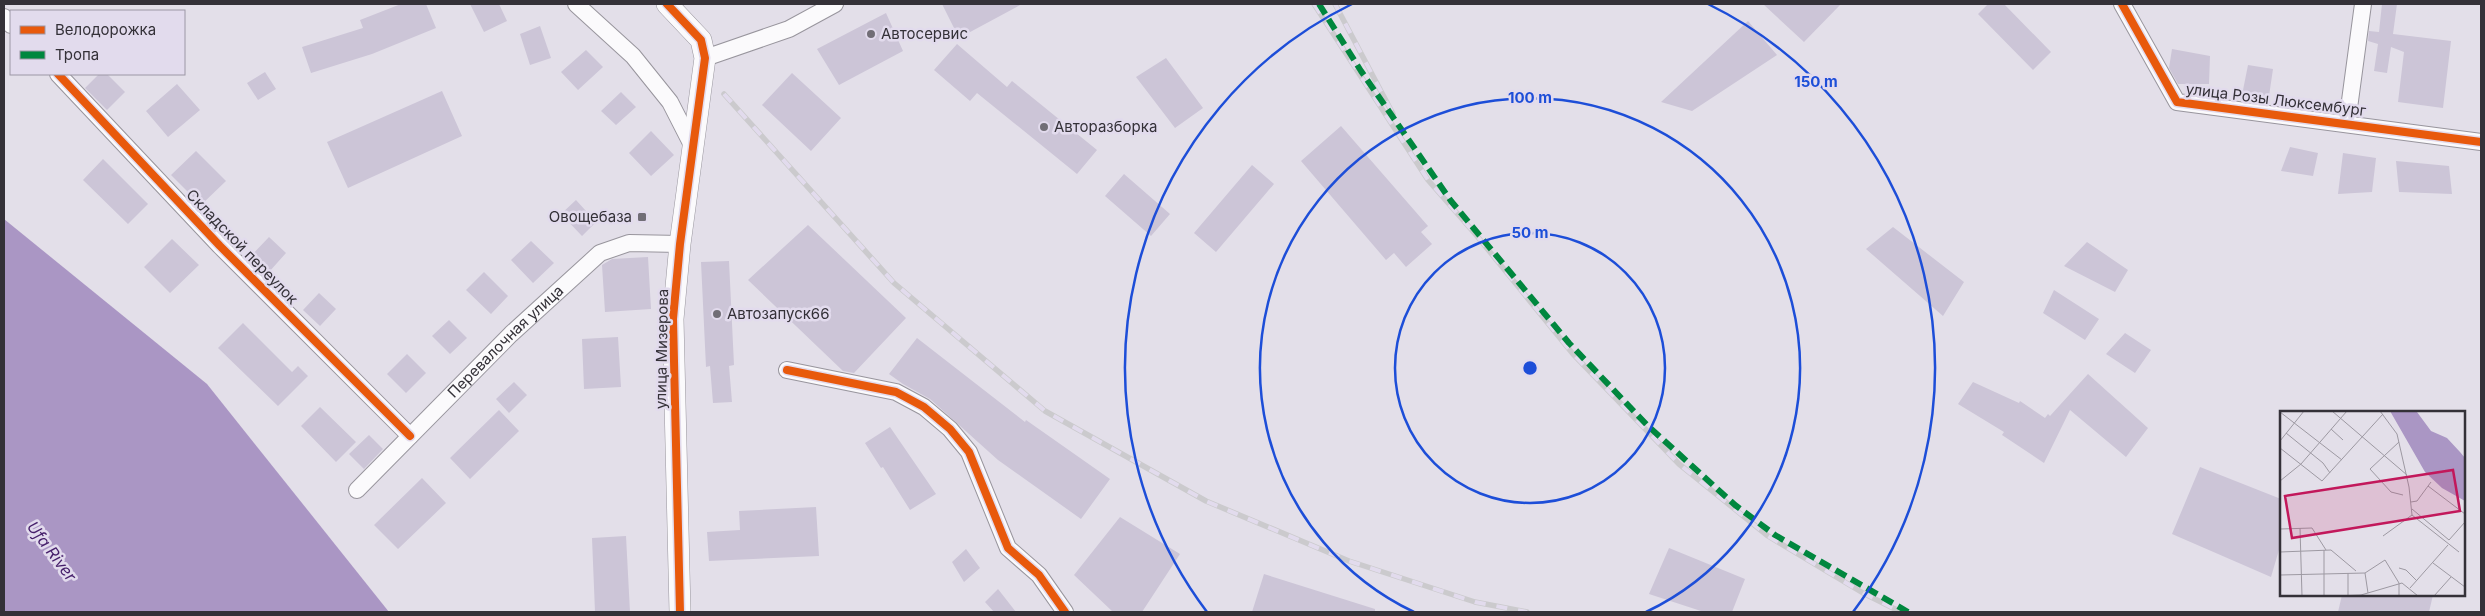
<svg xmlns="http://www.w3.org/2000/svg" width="2485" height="616" font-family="Inter,sans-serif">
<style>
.water{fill:#aa96c4}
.building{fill:#ccc5d7}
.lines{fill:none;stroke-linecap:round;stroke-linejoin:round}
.minor-casing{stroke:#98959d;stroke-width:18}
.tertiary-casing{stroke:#98959d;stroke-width:22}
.minor{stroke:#fbfafc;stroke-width:16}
.tertiary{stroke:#fbfafc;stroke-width:21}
.rail-casing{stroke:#cbcacd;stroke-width:5.5}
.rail{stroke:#e2dbed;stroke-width:4;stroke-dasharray:11;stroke-linecap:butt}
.quiet{stroke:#00873e;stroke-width:6;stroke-dasharray:12 6;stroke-linecap:butt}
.cycleway-casing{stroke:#e2dbed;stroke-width:11}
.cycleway{stroke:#e8590c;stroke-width:8}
.ring{fill:none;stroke:#1d4ed8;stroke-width:2.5}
.poi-dot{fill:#716e76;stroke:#e2dbed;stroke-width:2}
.labels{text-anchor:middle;stroke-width:5;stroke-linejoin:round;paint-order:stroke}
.poi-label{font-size:15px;fill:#343138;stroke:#e2dbed;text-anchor:start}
.street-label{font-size:15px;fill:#343138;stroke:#e2dbed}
.water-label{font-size:16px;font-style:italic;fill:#451e6a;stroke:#e2dbed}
.inset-road{fill:none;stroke:#9d99a2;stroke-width:1}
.view{fill:#c2185b;fill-opacity:0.15;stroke:#c2185b;stroke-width:2.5}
.inset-edge{fill:none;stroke:#343138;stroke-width:2.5}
.centre{fill:#1d4ed8;stroke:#e2dbed;stroke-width:2.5}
.ring-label{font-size:15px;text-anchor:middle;font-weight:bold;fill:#1d4ed8;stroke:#e2dbed;stroke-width:5;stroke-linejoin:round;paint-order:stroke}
</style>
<rect width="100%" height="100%" fill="#e3dfe9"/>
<path class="water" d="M 4,219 L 207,384 L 389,612 L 4,612 Z"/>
<path class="building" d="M 401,4 L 426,4 L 436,28 L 372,54 L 311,73 L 302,47 L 363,28 L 360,20 Z
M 470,4 L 499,4 L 507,21 L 484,32 Z
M 942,4 L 1022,4 L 959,38 Z
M 1763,4 L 1841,4 L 1804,42 Z
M 1988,4 L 2004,4 L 2051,52 L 2033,70 L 1978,14 Z
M 2382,4 L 2397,4 L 2393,34 L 2451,41 L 2443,108 L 2398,102 L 2404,52 L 2391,47 L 2387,73 L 2374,71 L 2378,44 L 2368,41 L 2369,31 L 2379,32 Z
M 886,13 L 903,51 L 839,85 L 817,49 Z
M 1748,21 L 1777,55 L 1692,111 L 1661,102 Z
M 540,26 L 551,58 L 530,65 L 520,34 Z
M 957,44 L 1007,87 L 1012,81 L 1097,150 L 1077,174 L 977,93 L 970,101 L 934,70 Z
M 2172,49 L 2210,56 L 2209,84 L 2178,84 L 2169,68 Z
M 586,50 L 603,67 L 578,90 L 561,72 Z
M 1166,58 L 1203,108 L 1175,128 L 1136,77 Z
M 2248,65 L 2273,69 L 2269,96 L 2242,95 Z
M 265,72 L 276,89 L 258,100 L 247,83 Z
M 792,73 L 841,118 L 811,151 L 762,105 Z
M 99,74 L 107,74 L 125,92 L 107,110 L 85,88 Z
M 177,84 L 200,110 L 168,137 L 146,111 Z
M 442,91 L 462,136 L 348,188 L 327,142 Z
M 621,92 L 636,107 L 616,125 L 601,111 Z
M 1341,126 L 1428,226 L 1421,232 L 1432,244 L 1406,267 L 1394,253 L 1386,260 L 1301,161 Z
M 651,131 L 674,155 L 651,176 L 629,153 Z
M 2290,147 L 2318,153 L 2313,176 L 2281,171 Z
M 196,151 L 226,181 L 201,205 L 171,175 Z
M 2343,153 L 2376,158 L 2372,192 L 2338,194 Z
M 103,159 L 148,204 L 128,224 L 83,180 Z
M 2396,161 L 2449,166 L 2452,194 L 2399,192 Z
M 1252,165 L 1274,184 L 1216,252 L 1194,233 Z
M 1124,174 L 1170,214 L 1151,236 L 1105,196 Z
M 576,200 L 596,222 L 582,236 L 561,214 Z
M 808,225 L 906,318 L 854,373 L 843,371 L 748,280 Z
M 1893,227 L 1964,282 L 1943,316 L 1866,249 Z
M 269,237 L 286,253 L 269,272 L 251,256 Z
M 172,239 L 199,265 L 170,293 L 144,267 Z
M 531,241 L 554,263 L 533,283 L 511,260 Z
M 2087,242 L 2128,270 L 2115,292 L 2064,266 Z
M 648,257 L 651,309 L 605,312 L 602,265 L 612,259 Z
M 729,261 L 734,365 L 729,366 L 732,402 L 713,403 L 710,366 L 706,367 L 701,262 Z
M 484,272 L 508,296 L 491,314 L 466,290 Z
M 2054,290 L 2099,319 L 2085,340 L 2043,313 Z
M 319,293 L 336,309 L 320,326 L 303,310 Z
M 449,320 L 467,338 L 450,354 L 432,336 Z
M 243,323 L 292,372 L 298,366 L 308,376 L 278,406 L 218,348 Z
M 2125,333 L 2151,350 L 2135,373 L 2106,354 Z
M 618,337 L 621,387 L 584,389 L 582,339 Z
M 917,338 L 1025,422 L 1026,420 L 1110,479 L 1081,519 L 998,460 L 930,399 L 903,384 L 889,374 Z
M 407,354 L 426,373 L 406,393 L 387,374 Z
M 2088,374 L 2148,428 L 2126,457 L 2070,410 L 2044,463 L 2002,435 L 2004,432 L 1958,404 L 1973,382 L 2019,403 L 2020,401 L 2045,418 L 2048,414 L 2050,416 Z
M 514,382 L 527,395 L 509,413 L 496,399 Z
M 320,407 L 356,442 L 336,462 L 301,426 Z
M 499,410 L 519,431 L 470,479 L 450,458 Z
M 890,427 L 936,494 L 910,510 L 883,467 L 881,468 L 865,443 Z
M 369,435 L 383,449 L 364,469 L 349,454 Z
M 2200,467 L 2281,499 L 2281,543 L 2271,577 L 2172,534 Z
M 422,478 L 446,503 L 398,549 L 374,525 Z
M 816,507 L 819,556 L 709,561 L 707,532 L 740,530 L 739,511 Z
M 1120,517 L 1180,554 L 1142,612 L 1113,612 L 1074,575 Z
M 626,536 L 630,612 L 595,612 L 592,538 Z
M 1669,548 L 1745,579 L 1732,612 L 1704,612 L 1649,594 Z
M 966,549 L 980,568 L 964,582 L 952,562 Z
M 1264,574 L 1375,609 L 1375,612 L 1252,612 Z
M 998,589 L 1016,612 L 994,612 L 985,602 Z
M 2342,595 L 2433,595 L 2429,612 L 2338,612 Z"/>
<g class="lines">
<g class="minor-casing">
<g id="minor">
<path d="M 576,4 L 633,56 L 670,102 L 692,145"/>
<path d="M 2122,4 L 2177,102 L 2481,142"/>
<path d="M 4,17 L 11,25"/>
<path d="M 705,58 L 789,29 L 835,4"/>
<path d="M 58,74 L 220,246 L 410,436"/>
<path d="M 2347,123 L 2363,4"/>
<path d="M 787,370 L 896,392 L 924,407 L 950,429 L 969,452 L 1008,548 L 1039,575 L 1065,612"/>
<path id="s1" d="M 357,490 L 511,334 L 600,253 L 629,243 L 680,244"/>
</g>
</g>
<g class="tertiary-casing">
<path id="tertiary" d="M 667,4 L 701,40 L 705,58 L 680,244 L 673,319 L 680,612"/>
</g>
<use href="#minor" class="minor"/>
<use href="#tertiary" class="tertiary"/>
<g class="rail-casing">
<path id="rail" d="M 1314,4 L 1428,180 L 1477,236 L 1573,354 L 1679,464 L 1768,536 L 1863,593 L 1901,612
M 1335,4 L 1393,114
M 724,94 L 894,283 L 1045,411 L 1206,501 L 1349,561 L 1475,602 L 1527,612"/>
</g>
<use href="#rail" class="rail"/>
<path class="quiet" d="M 1319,4 L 1361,71 L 1451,201 L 1569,343 L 1647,425 L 1735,505 L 1775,535 L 1908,612"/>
<g class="cycleway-casing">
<path id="cycleway" d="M 667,4 L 701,40 L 705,58 L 680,244 L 673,319 L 680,612
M 2122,4 L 2177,102 L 2481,142
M 58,74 L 220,246 L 410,436
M 787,370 L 896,392 L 924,407 L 950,429 L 969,452 L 1008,548 L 1039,575 L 1065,612"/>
</g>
<use href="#cycleway" class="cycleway"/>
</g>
<g class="ring">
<circle cx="1530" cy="368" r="135"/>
<path d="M1414 612A270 270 0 1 1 1646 612"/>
<path d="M1207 612A405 405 0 0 1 1352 4M1708 4A405 405 0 0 1 1853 612"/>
</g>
<g class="poi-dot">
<circle cx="871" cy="34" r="5"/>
<circle cx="1044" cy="127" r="5"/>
<rect x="637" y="212" width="10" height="10" rx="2.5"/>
<circle cx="717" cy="314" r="5"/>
</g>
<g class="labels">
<g class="poi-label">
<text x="881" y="39">Автосервис</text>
<text x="1054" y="132">Авторазборка</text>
<text x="632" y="222" text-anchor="end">Овощебаза</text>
<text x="727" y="319">Автозапуск66</text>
</g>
<g class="street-label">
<text transform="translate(2276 100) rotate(7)" y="5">улица Розы Люксембург</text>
<text transform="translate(242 247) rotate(46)" y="5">Складской переулок</text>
<text dy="5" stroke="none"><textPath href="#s1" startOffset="210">Перевалочная улица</textPath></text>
<text transform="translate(662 349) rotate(-89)" y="5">улица Мизерова</text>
</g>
<g class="water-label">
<text transform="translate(52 551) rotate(53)" y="6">Ufa River</text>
</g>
</g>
<g transform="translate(2280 411)">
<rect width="185" height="185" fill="#e3dfe9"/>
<path d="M 110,0 L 137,1 L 151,20 L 167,27 L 180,41 L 185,47 L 185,90 L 162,77 L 145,61 Z" fill="#aa96c4"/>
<path class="inset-road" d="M 52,0 L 127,64M 100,0 L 117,23 L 129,76 L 132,104M 0,1 L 62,49M 51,18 L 63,29M 6,22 L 43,52 L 50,62M 0,30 L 24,0M 119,31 L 90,58 L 111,81 L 123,84M 0,37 L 42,70 L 103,3M 0,70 L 21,53 L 67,0M 148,75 L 185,103M 131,91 L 137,90 L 151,71M 132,98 L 169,129 L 185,111M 132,104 L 179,141M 20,117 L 22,185M 0,118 L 32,117 L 46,139M 103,125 L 132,104M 44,139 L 44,185M 0,141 L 51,139 L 76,160M 153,152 L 185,176M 119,157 L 126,159 L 137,170M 68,162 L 68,184M 85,162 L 88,182M 0,164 L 85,162 L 105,149 L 119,172 L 119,185M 130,177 L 168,134M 56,185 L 81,184 L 122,172 L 138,185M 154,185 L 171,166"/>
<path class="view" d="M 173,59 L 180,100 L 12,127 L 5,85 Z"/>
<rect width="185" height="185" class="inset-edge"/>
</g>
<circle cx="1530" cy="368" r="8" class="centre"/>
<g class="ring-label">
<text x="1816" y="87">150 m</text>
<text x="1530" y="103">100 m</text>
<text x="1530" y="238">50 m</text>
</g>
<rect width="2485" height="616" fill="none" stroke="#343138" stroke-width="10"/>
<rect x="10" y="10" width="175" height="65" fill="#e2dbed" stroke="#9c97a5"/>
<rect x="20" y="26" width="25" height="8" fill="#e8590c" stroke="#9c97a5"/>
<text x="55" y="35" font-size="15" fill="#343138">Велодорожка</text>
<rect x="20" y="51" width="25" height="8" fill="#00873e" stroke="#9c97a5"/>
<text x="55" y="60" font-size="15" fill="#343138">Тропа</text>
</svg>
